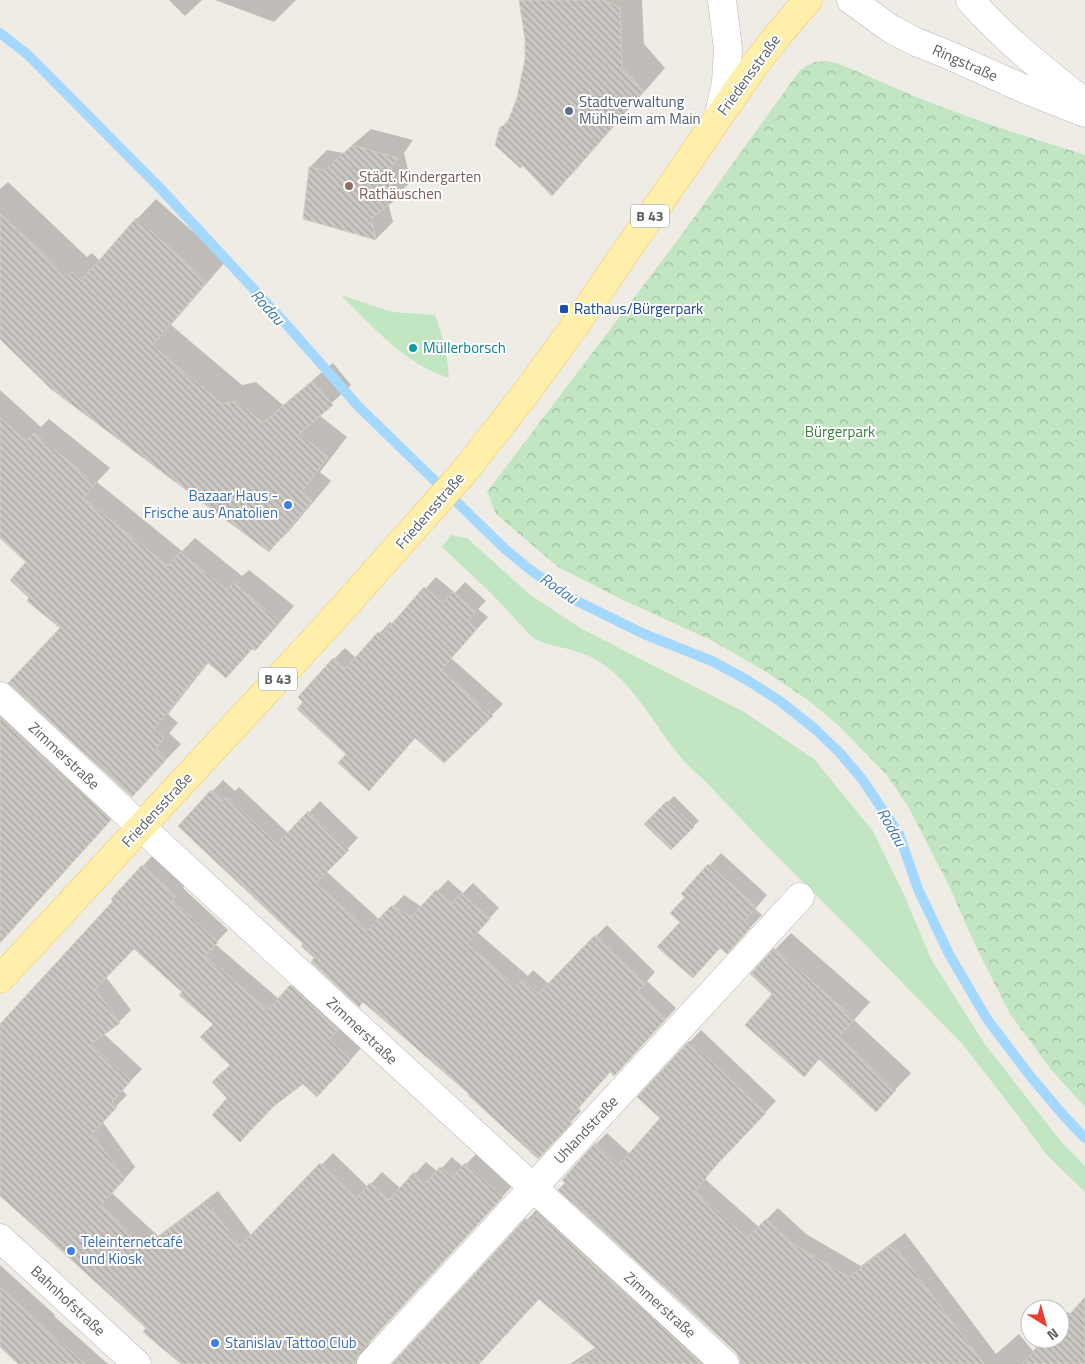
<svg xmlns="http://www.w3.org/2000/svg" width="1085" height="1364" font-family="'Titillium Web',sans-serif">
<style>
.grass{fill:#c1e6c1}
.forest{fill:url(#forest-crowns)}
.shadow{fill:#0003}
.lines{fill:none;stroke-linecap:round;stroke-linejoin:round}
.stream{stroke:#a5d8fe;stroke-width:10}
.building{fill:url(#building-back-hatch);stroke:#d3cec3}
.minor-casing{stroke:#b5b7bb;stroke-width:29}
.major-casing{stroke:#f0c65c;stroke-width:29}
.minor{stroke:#fff;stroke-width:28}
.major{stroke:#fef0aa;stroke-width:28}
.service-dot{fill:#5c6f8a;stroke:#fff;stroke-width:2}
.education-dot{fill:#8d6e63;stroke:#fff;stroke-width:2}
.transit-dot{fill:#1a4fb4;stroke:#fff;stroke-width:2}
.culture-dot{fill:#0f9aa8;stroke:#fff;stroke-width:2}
.shop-dot{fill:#3f7fe0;stroke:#fff;stroke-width:2}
.labels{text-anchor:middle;stroke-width:4;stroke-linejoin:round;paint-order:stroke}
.shield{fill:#fff;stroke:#8d9093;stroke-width:1}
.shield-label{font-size:14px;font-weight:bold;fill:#5c6065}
.street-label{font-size:15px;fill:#5c6065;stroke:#fff}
.service-label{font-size:15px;fill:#4e5e75;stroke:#fff;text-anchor:start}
.education-label{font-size:15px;fill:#785e54;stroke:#fff;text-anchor:start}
.transit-label{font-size:15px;fill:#164399;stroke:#fff;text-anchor:start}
.culture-label{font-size:15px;fill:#0d838f;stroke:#fff;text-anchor:start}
.park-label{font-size:15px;fill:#358339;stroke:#fff}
.shop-label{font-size:15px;fill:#366cbe;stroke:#fff;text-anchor:start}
.water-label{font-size:16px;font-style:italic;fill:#4278b1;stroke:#fff}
</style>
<defs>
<pattern id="forest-crowns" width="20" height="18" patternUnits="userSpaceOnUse" patternTransform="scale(1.25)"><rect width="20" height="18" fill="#c1e6c1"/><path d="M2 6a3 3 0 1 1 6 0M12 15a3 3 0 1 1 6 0" fill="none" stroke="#a0bea0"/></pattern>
<pattern id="building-back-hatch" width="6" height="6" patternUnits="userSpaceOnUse" patternTransform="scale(1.25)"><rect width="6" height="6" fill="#cac7c2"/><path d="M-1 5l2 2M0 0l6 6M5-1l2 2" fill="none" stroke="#a7a5a1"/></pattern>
</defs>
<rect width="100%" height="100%" fill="#efece5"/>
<path class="grass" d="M 341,295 L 392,312 L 435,315 C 443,336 447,354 449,378 C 405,364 373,327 341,295 Z
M 451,535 L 467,538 L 529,594 L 582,629 L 744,712 L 814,759 L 873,831 L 905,897 L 931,959 L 984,1043 L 1063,1144 L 1085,1166 L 1085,1192 L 1046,1154 L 1013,1109 L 964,1046 L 852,931 L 766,845 L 703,779 C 666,750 647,700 612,671 C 600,661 587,654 572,650 C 558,646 544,645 532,637 L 492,594 L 442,547 Z"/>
<path class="forest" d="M 827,61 L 839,64 C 864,74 889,86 914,96 C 970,119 1027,137 1085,155 L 1085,1107 L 1054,1073 L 1010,1014 L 978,951 L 948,884 L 909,808 L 886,774 L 838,725 L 808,700 L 765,671 L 711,640 L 623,600 L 558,567 L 496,514 L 487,492 L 680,237 L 800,70 L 814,62 Z"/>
<path class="shadow" d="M 169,0 L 202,0 L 185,16 Z
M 215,0 L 296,0 L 274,22 Z
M 520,0 L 642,0 L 644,44 L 665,68 L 574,172 L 552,194 L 501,128 L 510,118 L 519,98 L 526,59 L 527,39 Z
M 371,129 L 413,140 L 404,153 L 411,182 L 388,203 L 393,222 L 376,239 L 304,218 L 310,167 L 327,150 L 343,153 Z
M 8,182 L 87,257 L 92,253 L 100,261 L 137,219 L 156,199 L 226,261 L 171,325 L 242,385 L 256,382 L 283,405 L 333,363 L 351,385 L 319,415 L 347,437 L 320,472 L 331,481 L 289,531 L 269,551 L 0,338 L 0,189 Z
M 0,390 L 41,427 L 49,419 L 110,468 L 97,482 L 182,551 L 195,538 L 242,576 L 249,570 L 294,606 L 269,635 L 255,650 L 253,648 L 226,676 L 209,662 L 168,714 L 178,723 L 169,733 L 181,744 L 146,781 L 62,628 L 30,598 L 28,562 L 0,536 Z
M 436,577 L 455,593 L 465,582 L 486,601 L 478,609 L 488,617 L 451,658 L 503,704 L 444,762 L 416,737 L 380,778 L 348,754 L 334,659 L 345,648 L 356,658 L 390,622 L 393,624 Z
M 0,694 L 122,807 L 0,941 Z
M 223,780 L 235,791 L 239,787 L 289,834 L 320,801 L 358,838 L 326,871 L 380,920 L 404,895 L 422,907 L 448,880 L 463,893 L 473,883 L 499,908 L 477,932 L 528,976 L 533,970 L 549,984 L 607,925 L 655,972 L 647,981 L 676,1008 L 625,1064 L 611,1071 L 578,1108 L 581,1111 L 549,1146 L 470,1094 L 316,958 L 305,944 L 180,826 Z
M 674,796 L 699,821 L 671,848 L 646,824 Z
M 721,853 L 767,895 L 755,909 L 762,915 L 738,940 L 681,922 L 687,897 L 683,894 Z
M 154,854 L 186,884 L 183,888 L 228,930 L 215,944 L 279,999 L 302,975 L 349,1018 L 339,1028 L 361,1048 L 329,1084 L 303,1082 L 229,1098 L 231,1064 L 215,1023 L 184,991 L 135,947 L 106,977 L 131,1010 L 119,1022 L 103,1033 L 142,1069 L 122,1090 L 127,1095 L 102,1121 L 135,1167 L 112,1193 L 158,1236 L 218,1191 L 252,1236 L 333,1153 L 368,1187 L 382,1172 L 401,1189 L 426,1162 L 438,1172 L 452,1157 L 463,1167 L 477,1153 L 513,1185 L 371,1341 L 367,1348 L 367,1356 L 372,1364 L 187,1364 L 0,1195 L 0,1026 L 115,901 L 112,899 Z
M 791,933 L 870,1002 L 854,1020 L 911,1073 L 876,1110 L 820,1059 L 804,1075 L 774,994 L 752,974 Z
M 701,1030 L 776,1101 L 716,1164 L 717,1165 L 705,1179 L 759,1227 L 778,1208 L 806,1234 L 861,1266 L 905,1233 L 996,1354 L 1019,1334 L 1033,1351 L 1043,1339 L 1060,1339 L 1060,1321 L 1068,1312 L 1071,1315 L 1085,1300 L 1085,1364 L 741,1364 L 741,1358 L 596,1144 L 607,1133 L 630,1154 L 662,1118 L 639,1097 Z
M 538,1208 L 725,1364 L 570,1364 L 596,1347 L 539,1297 L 469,1364 L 394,1364 Z
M 0,1265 L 55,1315 L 54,1316 L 108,1364 L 20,1364 L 0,1346 Z"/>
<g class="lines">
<path class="stream" d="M 0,33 L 28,55 L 159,187 L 286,324 L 359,407 L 505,549 L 528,568 L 554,587 L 577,601 L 644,634 L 712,661 L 747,680 L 780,701 L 815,729 L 839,752 L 862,779 L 899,834 L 918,889 L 949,954 L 987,1019 L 1031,1077 L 1064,1116 L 1085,1138"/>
</g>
<path class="building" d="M 519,0 L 601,0 L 620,7 L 622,67 L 644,91 L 552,196 L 523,166 L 520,168 L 495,145 L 500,127 L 507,124 L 517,98 L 525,59 L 525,39 Z
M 353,145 L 397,158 L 388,171 L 394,201 L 371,218 L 376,240 L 303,219 L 309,167 L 325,170 Z
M 0,213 L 67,276 L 72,272 L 81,281 L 136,218 L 207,281 L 152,345 L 222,404 L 236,401 L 263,423 L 312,381 L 333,405 L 299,434 L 328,457 L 301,492 L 312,501 L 269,552 L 51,389 L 0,339 Z
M 0,418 L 26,441 L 34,433 L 96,484 L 83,498 L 168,566 L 180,552 L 227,590 L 234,583 L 280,622 L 255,651 L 252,649 L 226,678 L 207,662 L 154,729 L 164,738 L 156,749 L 167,759 L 132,797 L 8,683 L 60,628 L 27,601 L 29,598 L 10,580 L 26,562 L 0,538 Z
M 424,587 L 443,603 L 453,592 L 476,612 L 468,621 L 477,629 L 441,670 L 493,716 L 444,763 L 415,738 L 369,791 L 338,763 L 346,754 L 297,709 L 303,702 L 298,697 L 333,658 L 345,669 L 378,632 L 382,635 Z
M 0,717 L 111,820 L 0,943 Z
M 211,790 L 223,801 L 227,797 L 277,844 L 308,811 L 349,850 L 316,883 L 368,930 L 392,905 L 411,917 L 436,890 L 452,904 L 461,893 L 490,919 L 467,944 L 516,987 L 522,980 L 538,994 L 595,935 L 645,984 L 637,992 L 666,1019 L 614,1076 L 610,1072 L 568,1120 L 572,1123 L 538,1159 L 468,1095 L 469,1094 L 363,1002 L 359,1007 L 311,962 L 314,958 L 301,946 L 303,944 L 178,826 Z
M 667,801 L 694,827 L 671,850 L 644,824 Z
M 708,864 L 757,907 L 744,921 L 751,927 L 727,954 L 720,948 L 693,978 L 657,947 L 680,922 L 670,913 L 685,897 L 681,894 Z
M 142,865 L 176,896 L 172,900 L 218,942 L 205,956 L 268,1010 L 290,985 L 338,1030 L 329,1040 L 351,1060 L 317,1097 L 303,1084 L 274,1106 L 240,1142 L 212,1115 L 227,1098 L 212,1082 L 230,1065 L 200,1037 L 213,1024 L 179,995 L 182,992 L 134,949 L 95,989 L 120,1023 L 91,1044 L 131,1081 L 112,1102 L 117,1107 L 92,1134 L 125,1179 L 101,1205 L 146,1247 L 206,1201 L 240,1246 L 320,1163 L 356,1198 L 370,1183 L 389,1200 L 414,1172 L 426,1183 L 440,1167 L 452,1178 L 465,1163 L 503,1197 L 359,1353 L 356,1360 L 356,1364 L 181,1364 L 143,1332 L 146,1328 L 43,1234 L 0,1196 L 0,1024 L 113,901 L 111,899 Z
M 774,948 L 855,1019 L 839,1037 L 896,1090 L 876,1112 L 819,1059 L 804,1077 L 745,1025 L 772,994 L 750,974 Z
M 689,1041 L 766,1113 L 706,1176 L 707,1177 L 695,1191 L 747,1238 L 766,1219 L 794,1245 L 849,1277 L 893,1244 L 984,1364 L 740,1364 L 740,1359 L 736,1352 L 558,1190 L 565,1183 L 562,1180 L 595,1143 L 619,1165 L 660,1118 L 637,1097 Z
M 538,1213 L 702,1364 L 575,1364 L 597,1349 L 539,1299 L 479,1364 L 392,1364 L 526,1218 L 530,1222 Z
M 0,1287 L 44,1327 L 44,1328 L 85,1364 L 18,1364 L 0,1347 Z
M 1085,1297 L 1085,1364 L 1022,1364 L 1046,1339 L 1060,1339 L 1060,1325 Z"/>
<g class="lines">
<g class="minor-casing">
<path id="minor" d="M 851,0 L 891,29 L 916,42 L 944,53 L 1029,91 L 1085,113
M 970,0 C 1004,39 1045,71 1085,103
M 719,115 L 726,82 L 728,49 L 722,0
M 0,696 L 141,827 L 725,1364
M 0,1238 L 137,1364
M 371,1364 L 800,897"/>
</g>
<g class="major-casing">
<path id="major" d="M 0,979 L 326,627 L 464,472 L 529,389 L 581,317 L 756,63 L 778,35 L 808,0"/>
</g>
<use href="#minor" class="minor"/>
<use href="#major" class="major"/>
</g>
<circle class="service-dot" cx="569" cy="111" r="5"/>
<circle class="education-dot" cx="349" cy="186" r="5"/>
<rect class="transit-dot" x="559" y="304" width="10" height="10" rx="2.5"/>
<circle class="culture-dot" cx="413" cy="348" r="5"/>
<g class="shop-dot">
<circle cx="288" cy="505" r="5"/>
<circle cx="71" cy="1251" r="5"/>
<circle cx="215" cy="1343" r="5"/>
</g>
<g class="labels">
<g class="shield">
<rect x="631" y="204.5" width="38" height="23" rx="4"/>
<rect x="259" y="667.5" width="38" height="23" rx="4"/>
</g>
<g class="shield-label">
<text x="650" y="221">B 43</text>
<text x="278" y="684">B 43</text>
</g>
<g class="street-label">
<text transform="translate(965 63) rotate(24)" y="5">Ringstraße</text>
<text transform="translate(749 75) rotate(-54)" y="5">Friedensstraße</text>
<text transform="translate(430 511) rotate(-49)" y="5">Friedensstraße</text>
<text transform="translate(64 756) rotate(43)" y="5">Zimmerstraße</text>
<text transform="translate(157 810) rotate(-47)" y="5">Friedensstraße</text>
<text transform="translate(362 1031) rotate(43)" y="5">Zimmerstraße</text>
<text transform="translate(586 1130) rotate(-47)" y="5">Uhlandstraße</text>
<text transform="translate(68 1301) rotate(43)" y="5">Bahnhofstraße</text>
<text transform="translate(660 1305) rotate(42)" y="5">Zimmerstraße</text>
</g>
<g class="service-label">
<text x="579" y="107">Stadtverwaltung<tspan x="579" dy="17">Mühlheim am Main</tspan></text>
</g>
<g class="education-label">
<text x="359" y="182">Städt. Kindergarten<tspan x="359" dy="17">Rathäuschen</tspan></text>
</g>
<g class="transit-label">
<text x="574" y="314">Rathaus/Bürgerpark</text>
</g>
<g class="culture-label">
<text x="423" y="353">Müllerborsch</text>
</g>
<g class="park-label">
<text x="840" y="437">Bürgerpark</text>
</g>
<g class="shop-label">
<text x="278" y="501" text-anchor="end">Bazaar Haus -<tspan x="278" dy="17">Frische aus Anatolien</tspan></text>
<text x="81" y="1247">Teleinternetcafé<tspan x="81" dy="17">und Kiosk</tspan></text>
<text x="225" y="1348">Stanislav Tattoo Club</text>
</g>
<g class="water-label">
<text transform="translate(268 307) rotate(48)" y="6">Rodau</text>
<text transform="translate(559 588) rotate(35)" y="6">Rodau</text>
<text transform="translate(892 827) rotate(61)" y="6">Rodau</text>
</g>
</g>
<g transform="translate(1045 1324) rotate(143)"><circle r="24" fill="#ffffff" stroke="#bebfc1"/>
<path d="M0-4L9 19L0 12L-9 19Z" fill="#e83f31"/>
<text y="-8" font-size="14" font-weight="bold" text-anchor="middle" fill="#5c6065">N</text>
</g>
</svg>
